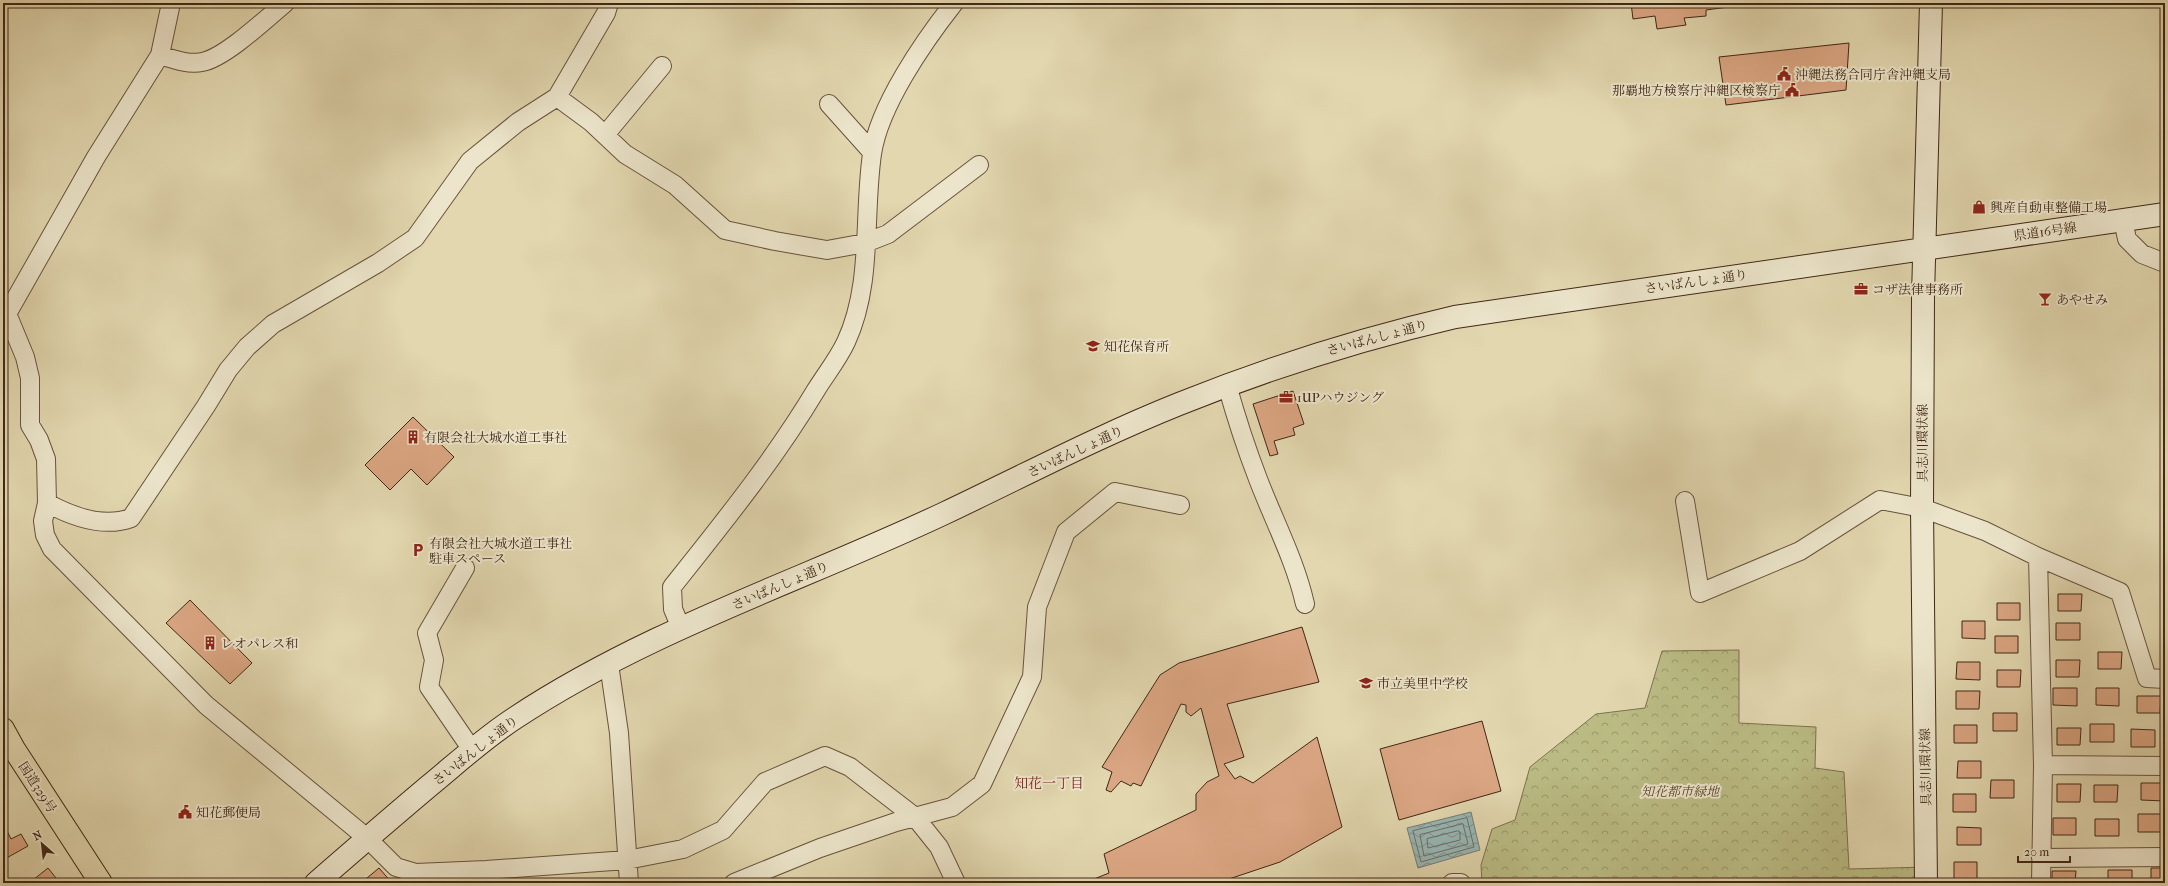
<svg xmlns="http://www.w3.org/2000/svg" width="2168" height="886" font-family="'IM FELL French Canon','Noto Serif JP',serif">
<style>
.park{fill:url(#park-crowns);stroke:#7e724e}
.water{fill:url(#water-waves);stroke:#757d75}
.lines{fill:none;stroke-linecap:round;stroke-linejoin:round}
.shore{stroke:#6c6f66;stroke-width:1}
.building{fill:#dba683;stroke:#412716}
.minor-casing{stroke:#69533c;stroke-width:20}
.secondary-casing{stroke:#412716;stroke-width:24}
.trunk-casing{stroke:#412716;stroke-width:24}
.minor{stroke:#ece5cb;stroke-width:18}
.secondary{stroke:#ece5cb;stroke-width:22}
.trunk{stroke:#e2d7af;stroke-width:22}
.labels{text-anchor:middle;stroke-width:4;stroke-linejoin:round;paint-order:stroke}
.poi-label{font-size:13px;fill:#412716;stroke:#ece5cb;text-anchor:start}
.street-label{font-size:13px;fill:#412716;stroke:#ece5cb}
.park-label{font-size:13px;font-style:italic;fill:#59452c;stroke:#ece5cb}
.neighbourhood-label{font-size:14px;fill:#7a1f14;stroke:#ece5cb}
</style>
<defs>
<pattern id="park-crowns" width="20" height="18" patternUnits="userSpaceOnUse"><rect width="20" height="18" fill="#bbbc85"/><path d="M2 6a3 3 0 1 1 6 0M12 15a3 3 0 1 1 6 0" fill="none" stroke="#9a996c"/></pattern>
<pattern id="water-waves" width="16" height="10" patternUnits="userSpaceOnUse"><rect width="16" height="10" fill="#98b7b5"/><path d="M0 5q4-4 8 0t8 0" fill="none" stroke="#7e9592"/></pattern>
</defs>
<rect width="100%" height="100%" fill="#e2d7af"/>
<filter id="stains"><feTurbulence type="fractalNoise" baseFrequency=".005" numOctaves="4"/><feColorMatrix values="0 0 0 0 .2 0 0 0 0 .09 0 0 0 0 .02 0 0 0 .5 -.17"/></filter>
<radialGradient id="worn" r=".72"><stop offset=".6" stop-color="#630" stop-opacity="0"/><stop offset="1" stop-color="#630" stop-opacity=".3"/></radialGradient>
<path class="park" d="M 1739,650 L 1739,723 L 1816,727 L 1815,768 L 1844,772 L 1849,869 L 1928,867 L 1926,880 L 1482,883 L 1481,865 L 1492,829 L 1515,820 L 1530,767 L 1596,714 L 1645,708 L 1662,651 Z"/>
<path class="water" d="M 1471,812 L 1480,850 L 1418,868 L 1407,828 Z"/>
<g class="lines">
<path class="shore" d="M 1467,818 L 1474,847 L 1421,862 L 1413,831 Z
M 1463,824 L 1468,844 L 1424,856 L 1420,835 Z
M 1458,831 L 1460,832 L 1460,840 L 1428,848 L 1427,839 Z"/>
</g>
<path class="building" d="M 1631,3 L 1758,3 L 1706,10 L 1706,16 L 1684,18 L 1686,25 L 1657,29 L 1655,16 L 1633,19 Z
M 1849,43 L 1846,90 L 1726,105 L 1719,57 Z
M 1293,391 L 1304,424 L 1293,428 L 1295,435 L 1274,441 L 1278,454 L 1270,456 L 1253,404 Z
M 413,417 L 454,457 L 427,485 L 411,469 L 390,490 L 365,465 Z
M 2058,594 L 2082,594 L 2081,611 L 2058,611 Z
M 190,600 L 252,663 L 230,684 L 166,623 Z
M 1997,603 L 2020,603 L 2020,620 L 1997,620 Z
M 1962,621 L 1985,621 L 1985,639 L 1962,638 Z
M 2056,623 L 2080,623 L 2080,640 L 2056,640 Z
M 1302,627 L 1319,682 L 1227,704 L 1244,757 L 1224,764 L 1235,779 L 1240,776 L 1253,783 L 1317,737 L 1342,827 L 1280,862 L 1217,883 L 1090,883 L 1089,881 L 1109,873 L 1104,854 L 1196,810 L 1196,794 L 1207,782 L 1219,776 L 1201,708 L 1191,716 L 1186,712 L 1186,705 L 1181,704 L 1141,786 L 1133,783 L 1131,786 L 1121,781 L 1111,792 L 1106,790 L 1112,772 L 1102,767 L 1160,675 L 1179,663 Z
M 1995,636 L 2018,636 L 2018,653 L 1995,653 Z
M 2098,652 L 2122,652 L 2121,669 L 2098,669 Z
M 2056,660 L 2080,660 L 2079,677 L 2056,677 Z
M 1957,662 L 1980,662 L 1980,680 L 1956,679 Z
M 1997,670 L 2021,670 L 2020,687 L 1997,687 Z
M 2053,688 L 2077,688 L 2077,706 L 2053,705 Z
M 2096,688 L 2119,688 L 2119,706 L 2096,705 Z
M 1956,691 L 1980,691 L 1979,709 L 1956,709 Z
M 2137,696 L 2161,696 L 2160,713 L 2137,713 Z
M 1993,713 L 2017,713 L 2017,731 L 1993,731 Z
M 1482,721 L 1501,791 L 1399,820 L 1380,749 Z
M 2090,724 L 2114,724 L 2114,742 L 2090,742 Z
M 1954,725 L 1977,725 L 1977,743 L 1954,743 Z
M 2057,728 L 2081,728 L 2080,745 L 2057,745 Z
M 2131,729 L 2155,730 L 2155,747 L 2131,747 Z
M 1958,761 L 1981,761 L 1981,778 L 1957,778 Z
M 1991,780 L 2014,780 L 2014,798 L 1990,798 Z
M 2141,783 L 2165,783 L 2165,801 L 2141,800 Z
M 2057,784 L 2081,784 L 2080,802 L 2057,802 Z
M 2094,785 L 2118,785 L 2117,802 L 2094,802 Z
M 1953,794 L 1976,794 L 1976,812 L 1953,812 Z
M 2138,814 L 2162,814 L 2162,832 L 2138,832 Z
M 2053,818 L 2076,818 L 2076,835 L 2053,835 Z
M 2095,819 L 2119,819 L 2119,836 L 2095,836 Z
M 1957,827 L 1981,828 L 1981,845 L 1957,845 Z
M 7,831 L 11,839 L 21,834 L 28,846 L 3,860 L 3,833 Z
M 1954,862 L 1977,862 L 1977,880 L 1954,880 Z
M 48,868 L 60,883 L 35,883 L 33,880 Z
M 379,868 L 392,883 L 361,883 Z
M 2151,868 L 2165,868 L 2165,883 L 2151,883 Z
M 2108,870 L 2132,870 L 2132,883 L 2108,883 Z
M 2052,871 L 2076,871 L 2075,883 L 2052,883 Z"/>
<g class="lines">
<g class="minor-casing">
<path id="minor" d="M 160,55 C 173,59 188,65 202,62 C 225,58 267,18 285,3
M 557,97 L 606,13 L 609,3
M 829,104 L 872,152
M 605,135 L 662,66
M 2123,220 L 2127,239 L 2142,254 L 2165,263
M 8,316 L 25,357 L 30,378 L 30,425 L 39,440 L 46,459 L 47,503 L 43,521 L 45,535 L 52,549 L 206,705 L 367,838 L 396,867 L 416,873 L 486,870 L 627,860 L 683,849 L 723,830 L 765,782 L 825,756 L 850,767 L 915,817 L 939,847 L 956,883
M 3,321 L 96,157 L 160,55 L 171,3
M 1227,385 C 1236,417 1246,448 1258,479 C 1274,521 1295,560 1305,604
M 1685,501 L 1700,593 L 1800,551 L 1880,500 L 1922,508 L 1985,531 L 2038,557 L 2120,592 L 2147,678 L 2165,679
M 47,503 C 71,516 104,528 131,518 L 206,406 L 228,370 L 247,347 L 273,324 L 378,263 L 415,238 L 470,161 L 518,122 L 557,97 L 591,122 L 625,154 L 675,185 L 725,230 L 775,241 L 827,250 L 865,243 L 888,234 L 979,165
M 2038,557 L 2043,765 L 2041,883
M 465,568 L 427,633 L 434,660 L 429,687 L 472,750
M 681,628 L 673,609 L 672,587 C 723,523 774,460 816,390 C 826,374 838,359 846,342 C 873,284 863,216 872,154 C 879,106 924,41 954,3
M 609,664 L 619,733 L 629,883
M 2043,765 L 2165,766
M 2041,858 L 2165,857
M 734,883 L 820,848 L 896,822 L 952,807 L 982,784 L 1032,677 L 1037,607 L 1066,532 L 1115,492 L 1180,505
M 1452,883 L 1461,883"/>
</g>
<g class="secondary-casing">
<path id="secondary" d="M 316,883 C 354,850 391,818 429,786 C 457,763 484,738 515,718 C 648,630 801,581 945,513 C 1023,476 1099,436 1179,404 C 1269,368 1360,339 1455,317 L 2165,214
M 1926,883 L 1922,508 L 1923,296 L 1931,3"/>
</g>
<g class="trunk-casing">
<path id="trunk" d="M 3,729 L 14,749 L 101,883"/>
</g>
<use href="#minor" class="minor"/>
<use href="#secondary" class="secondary"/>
<use href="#trunk" class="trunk"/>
</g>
<defs>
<g id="civic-bare" transform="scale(1.08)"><path d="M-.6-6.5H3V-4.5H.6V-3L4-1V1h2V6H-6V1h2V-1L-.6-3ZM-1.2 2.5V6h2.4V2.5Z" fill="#8f2418" stroke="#ece5cb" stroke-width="2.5" paint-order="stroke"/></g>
<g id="shop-bare" transform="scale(1.08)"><path d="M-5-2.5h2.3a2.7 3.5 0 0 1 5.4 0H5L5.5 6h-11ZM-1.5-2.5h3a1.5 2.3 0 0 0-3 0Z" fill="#8f2418" stroke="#ece5cb" stroke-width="2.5" paint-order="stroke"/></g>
<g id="office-bare" transform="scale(1.08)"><path d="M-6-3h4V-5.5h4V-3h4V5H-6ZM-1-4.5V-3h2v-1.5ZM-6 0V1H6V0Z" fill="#8f2418" stroke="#ece5cb" stroke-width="2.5" paint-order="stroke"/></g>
<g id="bar-bare" transform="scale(1.08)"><path d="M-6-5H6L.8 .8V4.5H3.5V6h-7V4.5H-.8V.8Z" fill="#8f2418" stroke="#ece5cb" stroke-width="2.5" paint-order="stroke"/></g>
<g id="school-bare" transform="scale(1.08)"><path d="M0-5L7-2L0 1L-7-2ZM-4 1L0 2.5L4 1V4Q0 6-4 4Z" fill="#8f2418" stroke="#ece5cb" stroke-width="2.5" paint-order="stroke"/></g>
<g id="building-bare" transform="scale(1.08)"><path d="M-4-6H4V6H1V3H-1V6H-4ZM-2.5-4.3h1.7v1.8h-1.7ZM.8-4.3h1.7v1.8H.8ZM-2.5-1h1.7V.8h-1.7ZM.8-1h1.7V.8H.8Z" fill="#8f2418" stroke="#ece5cb" stroke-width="2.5" paint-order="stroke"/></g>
<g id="parking-bare" transform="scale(1.08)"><path d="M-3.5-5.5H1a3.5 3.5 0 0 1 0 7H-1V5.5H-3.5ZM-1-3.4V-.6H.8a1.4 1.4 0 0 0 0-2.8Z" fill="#8f2418" stroke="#ece5cb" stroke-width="2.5" paint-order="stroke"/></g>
</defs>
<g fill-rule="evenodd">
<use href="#civic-bare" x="1784" y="74"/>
<use href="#civic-bare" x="1792" y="90"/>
<use href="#shop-bare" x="1979" y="207"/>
<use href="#office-bare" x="1861" y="289"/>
<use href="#bar-bare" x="2045" y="299"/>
<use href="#school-bare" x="1093" y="346"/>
<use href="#office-bare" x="1286" y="397"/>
<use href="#building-bare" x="413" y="437"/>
<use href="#parking-bare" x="418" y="550"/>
<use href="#building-bare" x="210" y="643"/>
<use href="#school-bare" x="1366" y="683"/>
<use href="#civic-bare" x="185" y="812"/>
</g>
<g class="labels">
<g class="poi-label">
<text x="1795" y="79">沖縄法務合同庁舎沖縄支局</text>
<text x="1781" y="95" text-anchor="end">那覇地方検察庁沖縄区検察庁</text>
<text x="1990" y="212">興産自動車整備工場</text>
<text x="1872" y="294">コザ法律事務所</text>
<text x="2056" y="304">あやせみ</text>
<text x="1104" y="351">知花保育所</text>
<text x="1297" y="402">1UPハウジング</text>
<text x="424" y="442">有限会社大城水道工事社</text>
<text x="429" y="548">有限会社大城水道工事社<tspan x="429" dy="15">駐車スペース</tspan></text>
<text x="221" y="648">レオパレス和</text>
<text x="1377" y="688">市立美里中学校</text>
<text x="196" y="817">知花郵便局</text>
</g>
<g class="street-label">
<text transform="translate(2045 231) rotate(-8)" y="5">県道16号線</text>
<text transform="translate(1696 281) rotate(-8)" y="5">さいばんしょ通り</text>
<text transform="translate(1377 337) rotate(-15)" y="5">さいばんしょ通り</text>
<text transform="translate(1922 443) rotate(-90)" y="5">具志川環状線</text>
<text transform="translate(1075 451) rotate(-25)" y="5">さいばんしょ通り</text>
<text transform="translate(780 585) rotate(-23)" y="5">さいばんしょ通り</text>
<text transform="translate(475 750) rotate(-38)" y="5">さいばんしょ通り</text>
<text transform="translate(1925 767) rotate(-91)" y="5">具志川環状線</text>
<text transform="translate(38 787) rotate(57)" y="5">国道329号</text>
</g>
<g class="park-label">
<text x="1680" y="796">知花都市緑地</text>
</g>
<g class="neighbourhood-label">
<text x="1049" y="788">知花一丁目</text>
</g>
</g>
<rect width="2168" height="886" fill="none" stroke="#e2d7af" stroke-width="16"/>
<rect x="4" y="4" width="2160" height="878" fill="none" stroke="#412716" stroke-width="2"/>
<rect x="8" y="8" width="2152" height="870" fill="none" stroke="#412716"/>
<g transform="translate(42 844) rotate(332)" stroke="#ece5cb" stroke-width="3" paint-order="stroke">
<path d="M0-3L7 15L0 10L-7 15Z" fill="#412716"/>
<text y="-6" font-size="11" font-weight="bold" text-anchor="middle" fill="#412716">N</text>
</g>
<path d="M2018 856v6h52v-6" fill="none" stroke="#412716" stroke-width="2"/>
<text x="2024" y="856" font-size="12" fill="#412716" stroke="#ece5cb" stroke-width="3" paint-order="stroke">20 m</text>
<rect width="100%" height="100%" filter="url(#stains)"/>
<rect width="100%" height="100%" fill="url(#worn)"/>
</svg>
